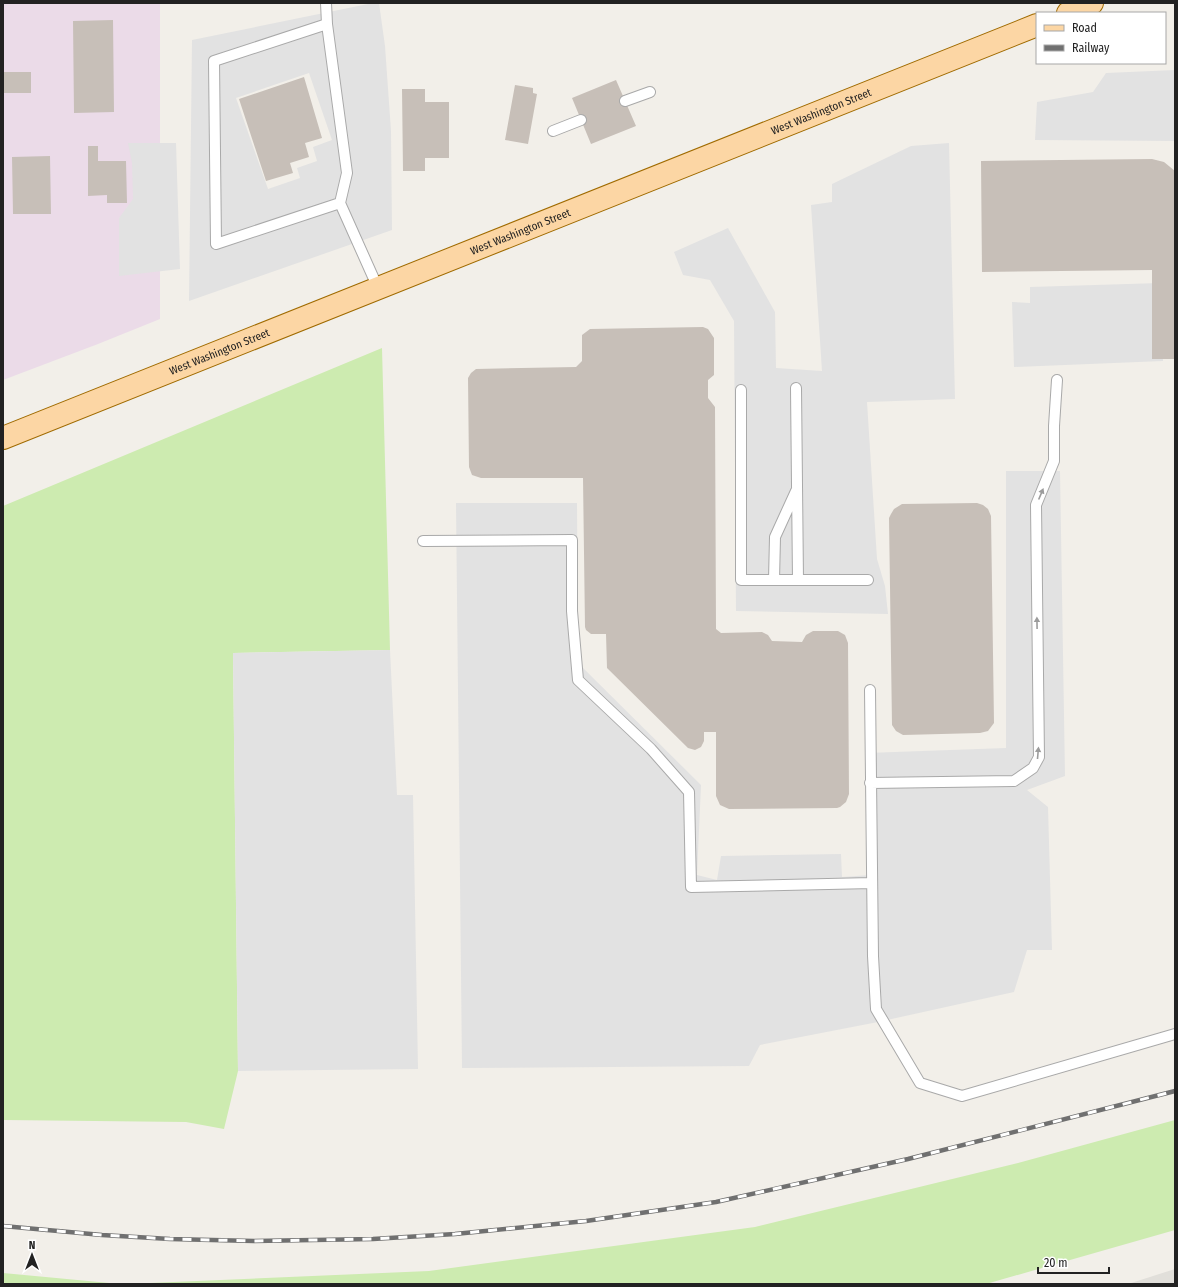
<svg xmlns="http://www.w3.org/2000/svg" width="1178" height="1287" font-family="'Fira Sans Condensed',sans-serif">
<style>
.industrial{fill:#ebdbe8}
.airport{fill:#e1dfda}
.grass{fill:#cdebb0}
.parking{fill:#e2e2e2;fill-rule:evenodd}
.building{fill:#c7bfb8}
.lines{fill:none;stroke-linecap:round;stroke-linejoin:round}
.lane-casing{stroke:#a9a9a9;stroke-width:12}
.primary-casing{stroke:#a06b00;stroke-width:24}
.lane{stroke:#fff;stroke-width:10}
.primary{stroke:#fcd6a4;stroke-width:22}
.rail-casing{stroke:#707070;stroke-width:4.5}
.rail{stroke:#fff;stroke-width:3;stroke-dasharray:9;stroke-linecap:butt}
.oneway{fill:#9c9c9c}
.labels{text-anchor:middle;stroke-width:3;stroke-linejoin:round;paint-order:stroke}
.street-label{font-size:11px;fill:#222;stroke:#fff}
</style>
<rect width="100%" height="100%" fill="#f2efe9"/>
<path class="industrial" d="M 3,3 L 160,3 L 160,319 L 98,344 L 3,380 Z"/>
<path class="airport" d="M 1175,1269 L 1175,1284 L 1128,1284 Z"/>
<path class="grass" d="M 382,348 L 390,650 L 233,653 L 238,1071 L 224,1129 L 186,1122 L 3,1120 L 3,506 Z
M 1175,1120 L 1175,1230 L 986,1284 L 126,1284 L 429,1271 L 755,1227 L 1018,1163 Z
M 3,1273 L 120,1284 L 3,1284 Z"/>
<path class="parking" d="M 373,3 L 379,3 L 385,46 L 391,131 L 392,230 L 189,301 L 192,40 ZM 309,73 L 332,140 L 313,147 L 317,161 L 297,168 L 300,178 L 268,189 L 236,98 Z
M 1175,70 L 1175,141 L 1035,140 L 1037,102 L 1093,92 L 1106,73 Z
M 128,143 L 176,143 L 180,269 L 119,276 L 119,218 L 133,199 L 132,163 Z
M 949,143 L 955,399 L 867,402 L 877,559 L 885,586 L 888,614 L 736,611 L 734,321 L 710,280 L 683,275 L 674,252 L 728,228 L 775,312 L 776,368 L 822,371 L 811,205 L 832,202 L 832,184 L 911,146 Z
M 1160,283 L 1163,361 L 1014,367 L 1012,302 L 1030,303 L 1030,287 Z
M 1006,471 L 1060,471 L 1065,776 L 1027,790 L 1048,807 L 1052,950 L 1027,950 L 1014,992 L 878,1022 L 760,1045 L 749,1066 L 462,1068 L 456,503 L 577,503 L 578,663 L 701,785 L 697,875 L 717,880 L 721,856 L 841,854 L 842,877 L 871,875 L 867,753 L 1006,748 Z
M 390,650 L 397,795 L 413,795 L 418,1069 L 238,1071 L 233,653 Z"/>
<path class="building" d="M 113,20 L 114,112 L 74,113 L 73,21 Z
M 3,72 L 31,72 L 31,93 L 3,93 Z
M 304,77 L 322,138 L 305,143 L 309,157 L 290,163 L 293,173 L 266,181 L 239,99 Z
M 616,80 L 636,126 L 591,144 L 572,98 Z
M 515,85 L 533,88 L 533,93 L 537,94 L 528,144 L 505,140 Z
M 402,89 L 425,89 L 425,102 L 449,102 L 449,158 L 425,158 L 425,171 L 403,171 Z
M 88,146 L 98,146 L 98,161 L 126,161 L 127,203 L 107,203 L 107,195 L 88,196 Z
M 50,156 L 51,214 L 13,214 L 12,157 Z
M 1152,159 L 1164,162 L 1175,171 L 1175,359 L 1152,359 L 1152,270 L 982,272 L 981,161 Z
M 703,327 L 708,329 L 714,338 L 714,375 L 708,380 L 708,398 L 715,407 L 716,629 L 721,633 L 762,632 L 768,635 L 772,641 L 802,642 L 806,635 L 813,631 L 838,631 L 845,635 L 848,643 L 849,794 L 846,802 L 840,807 L 837,808 L 729,809 L 720,805 L 716,796 L 716,732 L 704,732 L 704,741 L 701,747 L 695,750 L 688,748 L 607,668 L 606,634 L 591,634 L 586,630 L 585,627 L 583,478 L 481,478 L 472,475 L 469,467 L 468,378 L 471,373 L 476,369 L 576,367 L 582,361 L 582,335 L 590,329 Z
M 977,503 L 983,505 L 988,509 L 991,516 L 994,723 L 988,731 L 980,733 L 903,735 L 896,731 L 892,725 L 889,518 L 891,514 L 894,509 L 902,504 Z"/>
<g class="lines">
<g class="lane-casing">
<path id="lane" d="M 326,3 L 327,24
M 625,101 L 650,92
M 553,131 L 581,120
M 340,203 L 216,244 L 214,61 L 327,24 L 347,173 L 340,203 L 378,288
M 796,388 L 798,580
M 741,390 L 741,580 L 868,580
M 423,541 L 572,540 L 572,611 L 578,680 L 651,749 L 689,792 L 691,887 L 872,883
M 774,580 L 775,537 L 796,491
M 870,690 L 873,956 L 876,1009 L 920,1083 L 962,1096 L 1175,1034
M 870,783 L 1014,781 L 1033,768 L 1039,757 L 1036,505 L 1054,461 L 1054,426 L 1057,380"/>
</g>
<g class="primary-casing">
<g id="primary">
<path d="M 1068,13 L 1092,3"/>
<path id="s1" d="M 3,438 L 1037,25"/>
</g>
</g>
<use href="#lane" class="lane"/>
<use href="#primary" class="primary"/>
<g class="rail-casing">
<path id="rail" d="M 3,1226 L 102,1235 L 170,1239 L 254,1241 L 373,1239 L 455,1234 L 586,1221 L 716,1202 L 908,1159 L 1175,1091"/>
</g>
<use href="#rail" class="rail"/>
</g>
<defs><path id="oneway-solid" d="M-6-.8H1V-3.2L6.5 0L1 3.2V.8H-6Z"/></defs>
<g class="oneway">
<use href="#oneway-solid" transform="translate(1041 494) rotate(-67)"/>
<use href="#oneway-solid" transform="translate(1037 623) rotate(-91)"/>
<use href="#oneway-solid" transform="translate(1038 753) rotate(-85)"/>
</g>
<g class="labels">
<g class="street-label">
<text dy="4" stroke="none"><textPath href="#s1" startOffset="881">West Washington Street</textPath></text>
<text dy="4" stroke="none"><textPath href="#s1" startOffset="557">West Washington Street</textPath></text>
<text dy="4" stroke="none"><textPath href="#s1" startOffset="233">West Washington Street</textPath></text>
</g>
</g>
<rect width="1178" height="1287" fill="none" stroke="#222222" stroke-width="8"/>
<rect x="1036" y="12" width="130" height="52" fill="#ffffff" stroke="#a7a7a7"/>
<rect x="1044" y="25" width="20" height="6" fill="#fcd6a4" stroke="#a7a7a7"/>
<text x="1072" y="32" font-size="12" fill="#222222">Road</text>
<rect x="1044" y="45" width="20" height="6" fill="#707070" stroke="#a7a7a7"/>
<text x="1072" y="52" font-size="12" fill="#222222">Railway</text>
<g transform="translate(32 1255)" stroke="#ffffff" stroke-width="3" paint-order="stroke">
<path d="M0-3L7 15L0 10L-7 15Z" fill="#222222"/>
<text y="-6" font-size="11" font-weight="bold" text-anchor="middle" fill="#222222">N</text>
</g>
<path d="M1038 1267v6h71v-6" fill="none" stroke="#222222" stroke-width="2"/>
<text x="1044" y="1267" font-size="12" fill="#222222" stroke="#ffffff" stroke-width="3" paint-order="stroke">20 m</text>
</svg>
